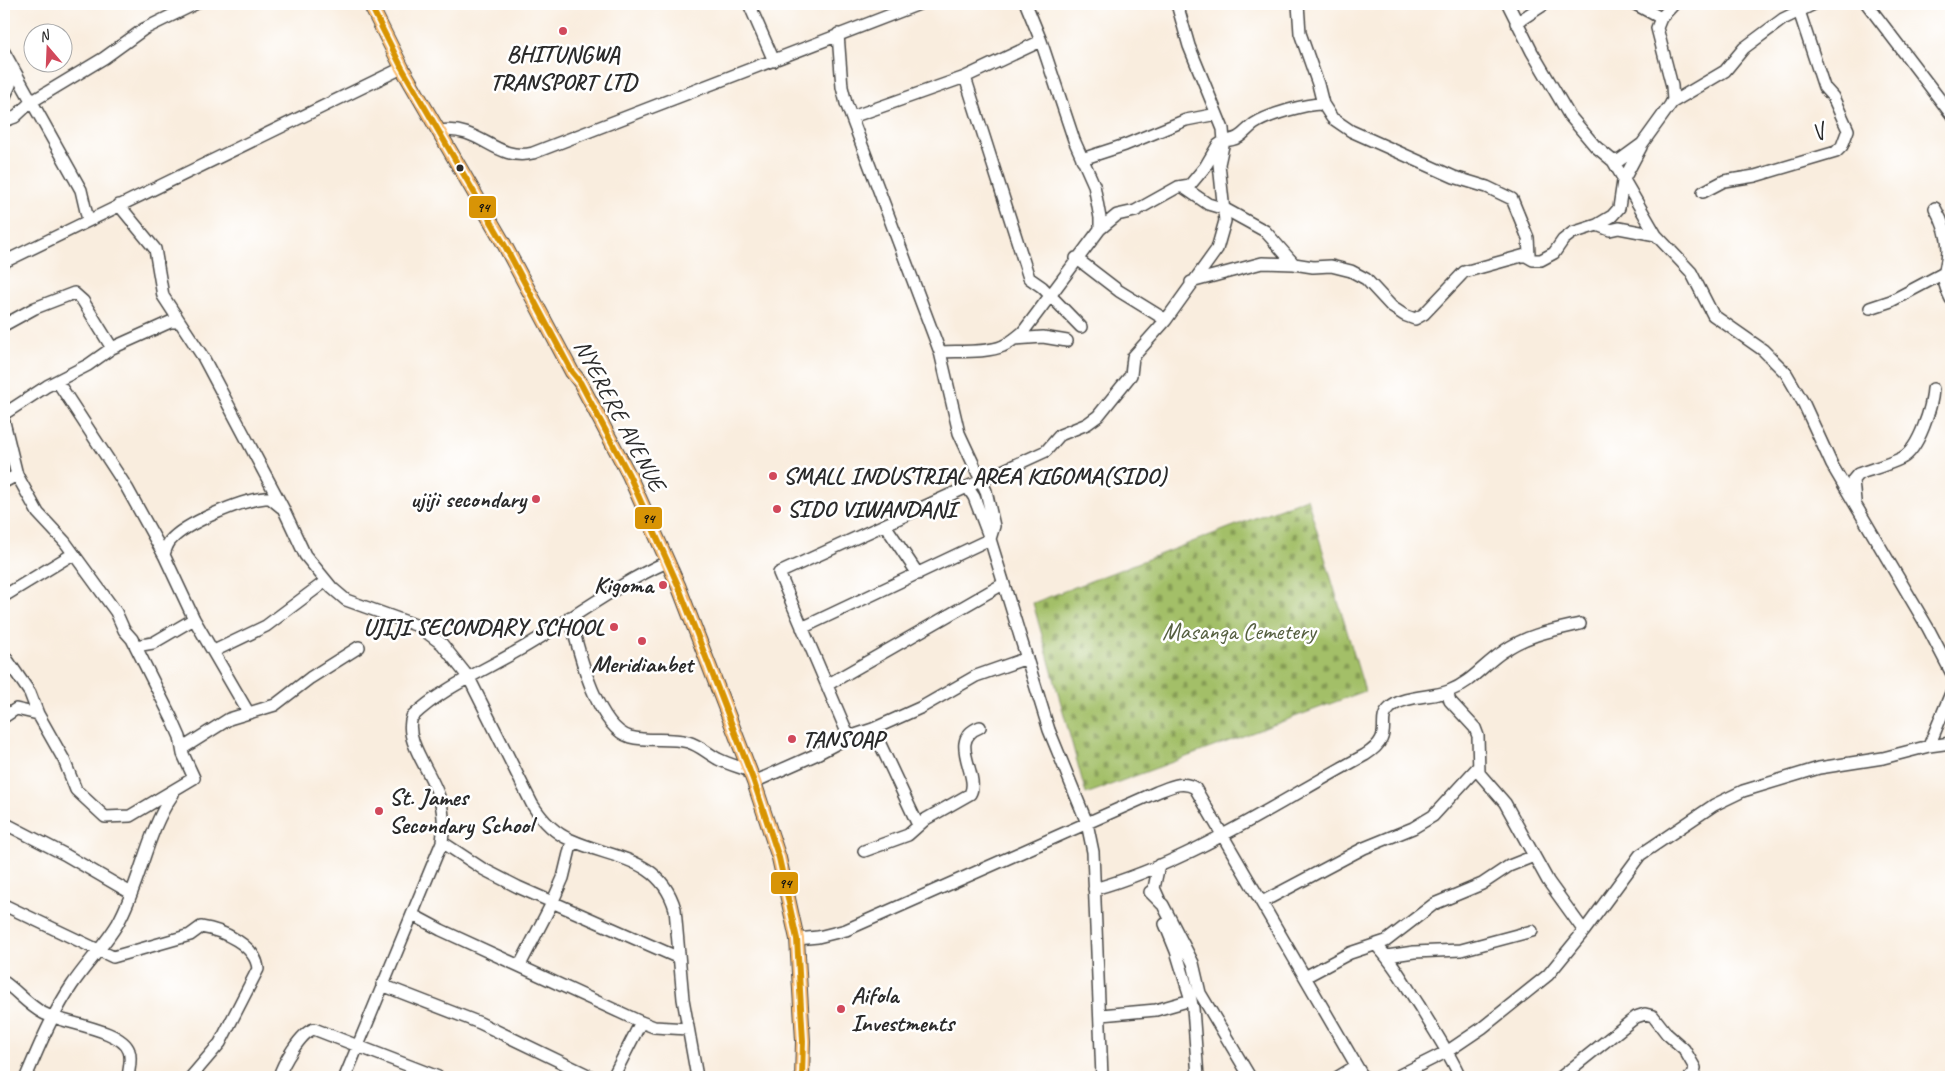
<svg xmlns="http://www.w3.org/2000/svg" width="1955" height="1081" font-family="Caveat,sans-serif">
<style>
.cemetery{fill:url(#cemetery-stones);stroke:#677549}
.lines{fill:none;stroke-linecap:round;stroke-linejoin:round}
.minor-casing{stroke:#4a4846;stroke-width:14}
.major-casing{stroke:#4a4846;stroke-width:16}
.minor{stroke:#fff;stroke-width:11}
.major{stroke:#fcbd6f;stroke-width:14}
.bus-1-casing{stroke:#fff;stroke-width:10}
.bus-1{stroke:#d89406;stroke-width:6}
.poi-dot{fill:#d1495b;stroke:#fff;stroke-width:2}
.bus-dot{fill:#2b2b2b;stroke:#fff;stroke-width:2}
.labels{text-anchor:middle;stroke-width:5;stroke-linejoin:round;paint-order:stroke}
.poi-label{font-size:24px;font-weight:bold;fill:#2b2b2b;stroke:#fff;text-anchor:start}
.street-label{font-size:24px;fill:#2b2b2b;stroke:#fff}
.park-label{font-size:24px;fill:#555f40;stroke:#fff}
.line-badge{stroke:#fff;stroke-width:2}
.pale-badge-label{font-size:14px;text-anchor:middle;font-weight:bold;fill:#111}
</style>
<defs>
<pattern id="cemetery-stones" width="16" height="16" patternUnits="userSpaceOnUse" patternTransform="scale(1.25)"><rect width="16" height="16" fill="#a3bf67"/><path d="M2 7V4a2 2 0 0 1 4 0v3zM10 15v-3a2 2 0 0 1 4 0v3z" fill="#859b55"/></pattern>
</defs>
<rect width="100%" height="100%" fill="#fff"/>
<filter id="ink" filterUnits="userSpaceOnUse"><feTurbulence type="fractalNoise" baseFrequency=".02" numOctaves="2"/><feDisplacementMap in="SourceGraphic" scale="10" xChannelSelector="R" yChannelSelector="G"/><feConvolveMatrix kernelMatrix="1 2 1 2 8 2 1 2 1" color-interpolation-filters="sRGB"/></filter>
<filter id="wash" filterUnits="userSpaceOnUse"><feTurbulence type="fractalNoise" baseFrequency=".0096" numOctaves="4" result="noise"/><feDisplacementMap in="SourceGraphic" scale="20" xChannelSelector="R" yChannelSelector="G"/><feGaussianBlur stdDeviation="1.12" result="paint"/><feColorMatrix in="noise" values="0 0 0 0 0 0 0 0 0 0 0 0 0 0 0 0 0 1.4 0 .05"/><feComposite in="paint" operator="in"/></filter>
<g filter="url(#wash)">
<rect width="100%" height="100%" fill="#f9edde"/>
<path class="cemetery" d="M 1307,498 L 1365,691 L 1086,794 L 1033,603 Z"/>
</g>
<g filter="url(#ink)">
<g class="lines">
<g class="minor-casing">
<path id="minor" d="M 749,4 L 774,61
M 1508,4 L 1532,52 L 1569,115 L 1595,146 L 1613,161 L 1656,235 L 1691,272 L 1713,315 L 1763,350 L 1786,373 L 1804,404 L 1832,465 L 1928,628 L 1951,672
M 1635,4 L 1661,18
M 1867,4 L 1951,114
M 1516,23 L 1545,4
M 4,52 L 81,190 L 88,220
M 965,77 L 1029,278 L 1042,287 L 1081,327
M 4,98 L 10,85 L 13,69
M 1671,103 L 1725,71 L 1744,48 L 1783,19 L 1814,4
M 852,117 L 965,77 L 1041,41
M 4,121 L 15,117 L 31,102 L 104,58 L 144,29 L 195,4
M 439,131 C 482,125 494,162 533,153 L 919,4
M 1082,159 L 1125,145 L 1186,120 L 1217,114
M 1613,161 L 1620,160 L 1642,144 L 1673,101 L 1672,86 L 1657,28 L 1661,18 L 1674,4
M 1183,187 L 1208,204 L 1225,209 L 1265,231 L 1294,264 L 1313,267 L 1331,266 L 1351,271 L 1366,279 L 1392,307 L 1404,315 L 1415,319 L 1424,314 L 1464,272 L 1529,254 L 1528,238 L 1512,199 L 1487,187 L 1454,177 L 1351,131 L 1332,118 L 1323,104 L 1318,84 L 1300,33 L 1298,4
M 1703,192 L 1724,181 L 1755,176 L 1836,152 L 1842,146 L 1848,130 L 1833,97 L 1824,87 L 1799,11
M 119,205 L 155,249 L 163,296 L 203,357 L 283,508 L 305,555 L 332,588 L 346,600 L 418,626 L 442,644 L 469,678 L 532,804 C 542,820 554,833 571,840 C 613,859 660,857 675,909 L 683,999 L 697,1077
M 1935,208 C 1943,222 1948,235 1948,250 C 1947,275 1938,273 1951,299
M 1597,225 L 1610,230 L 1619,228 L 1656,235
M 1100,229 L 1117,215 L 1135,211 L 1178,187 L 1190,185 L 1205,167 L 1218,145 L 1224,141 L 1223,129 L 1189,46 L 1177,4
M 1526,256 L 1533,260 L 1541,260 L 1554,253 L 1563,240 L 1572,233 L 1597,225 L 1612,216 L 1619,208 L 1623,181 L 1641,147
M 1076,258 L 1119,291 L 1166,320
M 4,262 L 402,68
M 1191,282 L 1262,263 L 1294,264
M 1870,308 L 1891,301 L 1942,274
M 4,325 L 35,308 L 74,293 L 83,301 L 112,348
M 1014,339 L 1043,337 L 1067,341
M 940,352 C 958,351 988,353 1003,346 C 1010,343 1017,337 1023,332 L 1100,229 L 1100,218 L 1094,185 L 1074,140 L 1041,41 L 1026,4
M 57,381 L 127,488 L 164,555 L 194,619 L 248,712
M 4,414 L 47,386 L 88,365 L 112,348 L 170,322 L 179,322
M 4,422 L 17,475 L 38,513 L 65,542 L 116,612 L 124,630 L 132,639 L 172,719 L 180,737 L 183,754 L 194,778 L 130,816 L 105,817 L 76,790 L 64,760 L 38,714 L 16,709 L 4,717
M 4,482 L 17,475
M 968,488 L 974,497 L 990,539 L 1049,730 L 1087,823 L 1093,852 L 1102,1077
M 1855,501 L 1853,480 L 1858,474 C 1872,469 1888,465 1902,458 C 1919,449 1932,407 1933,389
M 885,525 L 918,574
M 164,555 C 165,551 167,545 170,541 C 185,523 242,500 265,498 L 270,498 L 281,507
M 4,596 L 73,554
M 570,617 C 578,648 596,727 630,737 C 649,742 669,737 688,742 C 699,745 707,753 718,759 C 728,764 739,767 750,771
M 802,628 L 990,539 L 994,526 L 986,491 L 959,433 L 940,352 L 846,103 L 842,87 L 838,34
M 136,646 L 153,643 L 194,619
M 214,651 L 266,626 L 326,581
M 4,655 L 30,693 L 38,714
M 827,685 L 1003,584
M 1447,692 L 1450,701 L 1475,728 L 1478,736 L 1479,773 L 1505,803 L 1548,881 L 1584,931
M 873,729 L 918,825
M 849,737 L 779,573 L 1046,451 L 1060,435 L 1087,424 L 1098,416 L 1131,375 L 1133,357 L 1166,320 L 1217,249 L 1225,221 L 1219,164 L 1224,141 C 1242,139 1241,134 1254,124 C 1267,115 1308,103 1323,104
M 1929,746 L 1951,693
M 183,748 L 229,719 L 275,705 L 310,678 L 359,647
M 754,782 L 815,755 L 849,737 L 873,729 L 922,707 L 976,676 L 1027,658
M 4,823 L 64,854 L 131,893
M 442,842 L 483,869 L 518,887 L 679,958
M 864,851 L 908,835 L 926,819 L 970,794 C 981,775 946,740 980,727
M 1094,889 C 1191,862 1278,802 1365,755 C 1397,735 1374,722 1390,708 C 1404,695 1431,698 1449,691 C 1472,682 1484,664 1504,651 C 1526,635 1554,630 1580,624
M 1150,892 L 1163,905 L 1193,963 L 1200,993 L 1250,1077
M 1159,899 L 1154,888 L 1159,865
M 1262,902 L 1364,848 L 1413,828 L 1433,816 L 1477,768
M 4,905 L 113,957 L 190,935 L 201,927 C 222,930 256,945 258,969 L 220,1043 L 191,1077
M 413,915 L 441,930 L 641,1022 L 654,1027 L 688,1029
M 1165,924 L 1176,951 L 1191,1000
M 797,939 L 818,937 L 846,930 L 1157,792 C 1170,787 1183,780 1195,788 L 1363,1077
M 1376,945 C 1394,963 1406,986 1420,1007 C 1434,1031 1449,1052 1460,1077
M 1387,956 L 1414,952 L 1461,950 L 1532,931
M 520,965 L 552,903 L 563,878 L 572,841
M 1305,977 L 1350,953 L 1386,941 L 1434,904 L 1482,884 L 1509,866 L 1534,856
M 4,982 C 17,991 28,1005 43,1013 C 61,1023 122,1029 129,1051 C 132,1058 129,1069 128,1077
M 382,985 L 480,1023 L 592,1077
M 1193,1008 L 1198,1077
M 1101,1015 L 1156,1010 L 1191,1000 L 1192,1005
M 26,1077 C 39,1046 53,1013 72,985 C 86,964 105,945 118,923 C 141,882 146,833 173,794
M 279,1077 C 282,1065 301,1032 314,1029 L 438,1077
M 345,1077 L 442,842 C 444,828 444,814 440,800 C 434,775 403,741 412,717 C 442,688 483,671 519,650 C 568,622 615,585 667,562
M 613,1077 L 641,1022
M 1338,1077 L 1356,1066
M 1396,1077 L 1448,1051 L 1482,1028 L 1548,975 L 1584,931 L 1640,855 L 1714,805 L 1743,791 L 1819,768 L 1883,758 L 1929,746 L 1951,743
M 1561,1077 L 1636,1017 L 1645,1014 L 1653,1016 L 1667,1034 L 1684,1049 L 1695,1068 L 1693,1075 L 1690,1077"/>
</g>
<g class="major-casing">
<path id="major" d="M 370,4 L 402,68 L 504,244 L 572,372 L 580,382 L 629,475 L 678,585 L 754,782 L 779,858 L 797,939 L 803,1041 L 802,1077"/>
</g>
<use href="#minor" class="minor"/>
<use href="#major" class="major"/>
<g class="bus-1-casing">
<path id="bus-1" d="M 370,4 L 402,68 L 504,244 L 572,372 L 580,382 L 629,475 L 678,585 L 754,782 L 779,858 L 797,939 L 803,1041 L 802,1077"/>
</g>
<use href="#bus-1" class="bus-1"/>
</g>
</g>
<g class="poi-dot">
<circle cx="563" cy="31" r="5"/>
<circle cx="773" cy="476" r="5"/>
<circle cx="536" cy="499" r="5"/>
<circle cx="777" cy="509" r="5"/>
<circle cx="663" cy="585" r="5"/>
<circle cx="614" cy="627" r="5"/>
<circle cx="642" cy="641" r="5"/>
<circle cx="792" cy="739" r="5"/>
<circle cx="379" cy="811" r="5"/>
<circle cx="841" cy="1009" r="5"/>
</g>
<circle class="bus-dot" cx="460" cy="168" r="4.5"/>
<g class="labels">
<g class="poi-label">
<text x="563" y="62" text-anchor="middle">BHITUNGWA<tspan x="563" dy="28">TRANSPORT LTD</tspan></text>
<text x="783" y="484">SMALL INDUSTRIAL AREA KIGOMA(SIDO)</text>
<text x="526" y="507" text-anchor="end">ujiji secondary</text>
<text x="787" y="517">SIDO VIWANDANI</text>
<text x="653" y="593" text-anchor="end">Kigoma</text>
<text x="604" y="635" text-anchor="end">UJIJI SECONDARY SCHOOL</text>
<text x="642" y="672" text-anchor="middle">Meridianbet</text>
<text x="802" y="747">TANSOAP</text>
<text x="389" y="805">St. James<tspan x="389" dy="28">Secondary School</tspan></text>
<text x="851" y="1003">Aifola<tspan x="851" dy="28">Investments</tspan></text>
</g>
<g class="street-label">
<text transform="translate(1818 132) rotate(-25)" y="8">V</text>
<text transform="translate(620 415) rotate(62)" y="8">NYERERE AVENUE</text>
</g>
<g class="park-label">
<text x="1239" y="639">Masanga Cemetery</text>
</g>
</g>
<g class="line-badge">
<rect x="468" y="195" width="29" height="24" rx="5" fill="#d89406"/>
<rect x="634" y="506" width="29" height="24" rx="5" fill="#d89406"/>
<rect x="770" y="871" width="29" height="24" rx="5" fill="#d89406"/>
</g>
<g class="pale-badge-label">
<text x="483" y="212">94</text>
<text x="648" y="523">94</text>
<text x="785" y="888">94</text>
</g>
<rect width="1955" height="1081" fill="none" stroke="#fff" stroke-width="20"/>
<g transform="translate(48 48) rotate(341)"><circle r="24" fill="#ffffff" stroke="#aaaaaa"/>
<path d="M0-4L9 19L0 12L-9 19Z" fill="#d1495b"/>
<text y="-8" font-size="14" font-weight="bold" text-anchor="middle" fill="#2b2b2b">N</text>
</g>
</svg>
